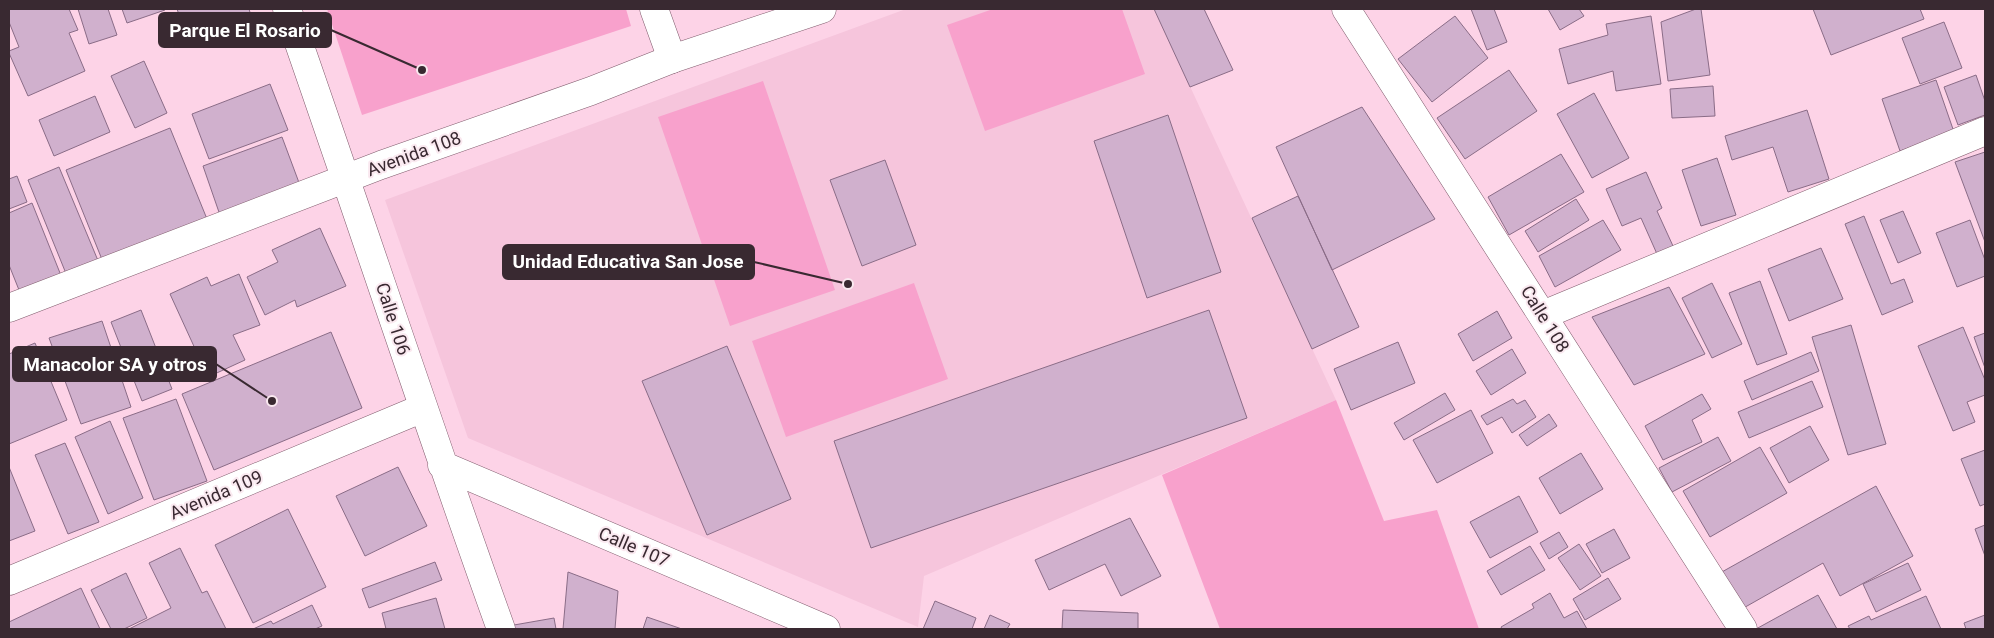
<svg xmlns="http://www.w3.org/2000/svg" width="1994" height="638" font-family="Roboto,sans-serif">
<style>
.built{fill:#f6c5dc}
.green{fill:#f8a1cc}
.building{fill:#d0b0cd;stroke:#8a6c87}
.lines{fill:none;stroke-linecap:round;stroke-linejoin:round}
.pedestrian-casing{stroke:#815d6e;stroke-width:29}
.minor-casing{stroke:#815d6e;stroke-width:29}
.tertiary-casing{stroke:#815d6e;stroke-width:29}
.pedestrian{stroke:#fff;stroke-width:28}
.minor{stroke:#fff;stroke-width:28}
.tertiary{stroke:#fff;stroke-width:28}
.labels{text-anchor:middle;stroke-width:4;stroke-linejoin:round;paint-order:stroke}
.street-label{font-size:18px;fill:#392931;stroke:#fae9f0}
.leader{fill:none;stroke:#392931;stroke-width:2}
.callout-dot{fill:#392931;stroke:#fae9f0;stroke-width:2}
.callout{fill:#392931;stroke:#392931;stroke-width:2}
.callout-label{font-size:19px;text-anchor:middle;font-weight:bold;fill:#fff}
</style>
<rect width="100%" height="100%" fill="#fdd3e7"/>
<path class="built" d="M 906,9 L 1154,9 L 1336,400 L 924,576 L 918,627 L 468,438 L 385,200 Z"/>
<path class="green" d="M 327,9 L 626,9 L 631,26 L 362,115 Z
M 993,9 L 1122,9 L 1145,74 L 985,131 L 947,25 Z
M 763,81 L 835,290 L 730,326 L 658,117 Z
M 914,283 L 948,379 L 786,437 L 752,341 Z
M 1336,400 L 1384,521 L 1437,510 L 1479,629 L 1220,629 L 1162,475 Z"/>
<path class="building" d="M 9,9 L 69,9 L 78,30 L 69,33 L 85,71 L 28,96 L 9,53 L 9,51 L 19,47 L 9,22 Z
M 78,9 L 108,9 L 117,35 L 89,44 Z
M 122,9 L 165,9 L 165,10 L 127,23 Z
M 177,9 L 249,9 L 252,19 L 189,42 Z
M 1154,9 L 1204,9 L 1233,70 L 1190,87 Z
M 1471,9 L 1494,9 L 1507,42 L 1487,50 Z
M 1548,9 L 1579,9 L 1584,16 L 1560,30 Z
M 1696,9 L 1701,9 L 1710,75 L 1668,81 L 1661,22 Z
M 1813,9 L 1920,9 L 1924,19 L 1831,55 Z
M 1455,16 L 1488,58 L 1432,102 L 1398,59 Z
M 1651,16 L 1661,84 L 1616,91 L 1613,71 L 1568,84 L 1559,49 L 1608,35 L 1606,24 Z
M 1944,22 L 1962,68 L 1920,84 L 1902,38 Z
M 144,61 L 167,113 L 135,128 L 111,76 Z
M 1509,70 L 1537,111 L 1465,159 L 1437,118 Z
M 1976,75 L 1985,101 L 1985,115 L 1958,125 L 1944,87 Z
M 1936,80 L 1954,132 L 1900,151 L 1882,99 Z
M 270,84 L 288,130 L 209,159 L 192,114 Z
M 1713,86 L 1715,116 L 1672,118 L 1670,89 Z
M 1594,93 L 1629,158 L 1592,178 L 1557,114 Z
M 95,96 L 110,132 L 54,156 L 39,120 Z
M 1362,107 L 1435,219 L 1332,270 L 1276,147 Z
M 1807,110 L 1829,179 L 1788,192 L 1773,147 L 1732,160 L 1725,136 Z
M 1168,115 L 1221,272 L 1147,298 L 1094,141 Z
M 170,128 L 207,219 L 103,262 L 66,170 Z
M 282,137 L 301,188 L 221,218 L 203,166 Z
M 1985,152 L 1985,242 L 1955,162 Z
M 1561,154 L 1584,192 L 1509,235 L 1488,197 Z
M 1717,158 L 1736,215 L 1701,226 L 1682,170 Z
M 885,160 L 916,245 L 862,266 L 830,180 Z
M 59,167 L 99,263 L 67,276 L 28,180 Z
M 1646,172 L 1662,208 L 1657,211 L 1673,246 L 1657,254 L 1641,218 L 1622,226 L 1606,189 Z
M 17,176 L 27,202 L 9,209 L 9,179 Z
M 1298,196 L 1359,327 L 1312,349 L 1252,218 Z
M 1576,199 L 1589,220 L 1538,252 L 1525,231 Z
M 32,203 L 62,278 L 21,295 L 9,265 L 9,213 Z
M 1903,211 L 1921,253 L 1898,263 L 1880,220 Z
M 1864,216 L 1891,284 L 1904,279 L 1913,302 L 1882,315 L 1845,224 Z
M 1603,220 L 1621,250 L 1555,287 L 1539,256 Z
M 1970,220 L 1985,260 L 1985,276 L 1957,287 L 1936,233 Z
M 320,228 L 346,286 L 297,307 L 295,300 L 265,315 L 247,277 L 278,262 L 272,250 Z
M 1821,248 L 1843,299 L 1789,321 L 1768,269 Z
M 239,274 L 260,325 L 233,335 L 245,360 L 208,377 L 170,294 L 207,277 L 211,286 Z
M 1760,281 L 1787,354 L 1757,365 L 1729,293 Z
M 1712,283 L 1742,344 L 1712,358 L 1682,298 Z
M 1669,287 L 1705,354 L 1634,385 L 1592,317 Z
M 141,310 L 172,389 L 142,401 L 111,322 Z
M 1209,310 L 1247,418 L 871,548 L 834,441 Z
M 1497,311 L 1512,338 L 1473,361 L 1458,334 Z
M 102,321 L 131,407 L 81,424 L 49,338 Z
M 1851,325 L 1886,444 L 1848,455 L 1812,337 Z
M 1963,327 L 1985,380 L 1985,395 L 1967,402 L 1975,422 L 1953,431 L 1918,346 Z
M 331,332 L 362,408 L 214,470 L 182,394 Z
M 1985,333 L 1985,368 L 1974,337 Z
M 1398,342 L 1415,383 L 1351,410 L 1334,369 Z
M 35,343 L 67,420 L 9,444 L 9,354 Z
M 727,346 L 791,499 L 707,535 L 642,381 Z
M 1512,349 L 1526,373 L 1491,395 L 1476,371 Z
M 1811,352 L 1819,371 L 1752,400 L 1744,381 Z
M 1812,381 L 1823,407 L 1749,438 L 1738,412 Z
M 1445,393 L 1455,410 L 1404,440 L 1394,423 Z
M 1702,394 L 1711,409 L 1692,420 L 1702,442 L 1663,460 L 1645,426 Z
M 176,399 L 207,481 L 154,500 L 123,418 Z
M 1513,399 L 1517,404 L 1525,400 L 1536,417 L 1512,433 L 1502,417 L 1487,425 L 1481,416 Z
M 1471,410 L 1493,453 L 1437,483 L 1413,440 Z
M 1549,414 L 1557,426 L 1527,446 L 1519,435 Z
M 110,421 L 143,498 L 108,514 L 75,437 Z
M 1810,426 L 1829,460 L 1789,483 L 1770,448 Z
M 1718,437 L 1731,461 L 1672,492 L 1659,468 Z
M 65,443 L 99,522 L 68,534 L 35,455 Z
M 1760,447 L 1787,493 L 1710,537 L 1683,491 Z
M 1985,450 L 1985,504 L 1980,506 L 1961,459 Z
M 1581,453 L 1603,489 L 1560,514 L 1539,478 Z
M 9,467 L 35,531 L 9,541 Z
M 398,467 L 427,526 L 365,556 L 336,496 Z
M 1876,486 L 1913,556 L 1840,596 L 1823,563 L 1740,610 L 1720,573 Z
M 1519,496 L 1538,532 L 1490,558 L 1470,522 Z
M 288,509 L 326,587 L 253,623 L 215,545 Z
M 1130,518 L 1161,576 L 1121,596 L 1105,564 L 1049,590 L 1035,560 Z
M 1985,525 L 1985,556 L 1975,529 Z
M 1614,529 L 1630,558 L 1602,573 L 1586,544 Z
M 1559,532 L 1568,547 L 1549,559 L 1540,543 Z
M 1579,544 L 1601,576 L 1580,590 L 1558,558 Z
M 1530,546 L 1545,570 L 1501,595 L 1487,571 Z
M 180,548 L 202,593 L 207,591 L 226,629 L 129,629 L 171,608 L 149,563 Z
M 435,562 L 442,580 L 369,608 L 362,589 Z
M 1908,563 L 1921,590 L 1876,612 L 1863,584 Z
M 568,572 L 618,591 L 615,629 L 563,629 Z
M 126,573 L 147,618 L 124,629 L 111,629 L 91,590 Z
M 1608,578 L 1621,599 L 1585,620 L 1573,599 Z
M 81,588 L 100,629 L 9,629 L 9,622 Z
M 1550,593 L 1564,618 L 1577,611 L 1587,629 L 1502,629 L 1501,627 L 1534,608 L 1532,604 Z
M 1818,595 L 1837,629 L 1756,629 Z
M 1926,596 L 1941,629 L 1850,629 L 1848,626 L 1869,616 L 1871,620 Z
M 436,598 L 445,629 L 386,629 L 382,613 Z
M 935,601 L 976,618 L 972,629 L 923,629 Z
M 312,605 L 322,626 L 315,629 L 253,629 L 271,621 L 273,624 Z
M 1063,610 L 1138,613 L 1138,629 L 1062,629 Z
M 990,615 L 1010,624 L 1007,629 L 984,629 Z
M 1985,615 L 1985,629 L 1966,629 L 1964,623 Z
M 647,617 L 682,629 L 643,629 Z
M 554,618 L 556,629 L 515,629 L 514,625 Z"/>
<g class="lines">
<g class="pedestrian-casing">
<path id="pedestrian" d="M 654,9 L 672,59"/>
</g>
<g class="minor-casing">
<path id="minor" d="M 287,9 C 359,215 427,423 501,629
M 1346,9 L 1743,629
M 1543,315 L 1985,131
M 442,465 L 826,629
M 9,581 L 423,408"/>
</g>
<g class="tertiary-casing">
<path id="tertiary" d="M 9,308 L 381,165 L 591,91 L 672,59 L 822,9"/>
</g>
<use href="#pedestrian" class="pedestrian"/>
<use href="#minor" class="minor"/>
<use href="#tertiary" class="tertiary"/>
</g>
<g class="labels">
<g class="street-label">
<text transform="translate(414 154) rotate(-20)" y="6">Avenida 108</text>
<text transform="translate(393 319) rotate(72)" y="6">Calle 106</text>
<text transform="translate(1545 319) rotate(58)" y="6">Calle 108</text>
<text transform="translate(216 495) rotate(-23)" y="6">Avenida 109</text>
<text transform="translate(634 547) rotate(23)" y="6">Calle 107</text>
</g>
</g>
<path class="leader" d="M422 70L331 30M848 284L754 262M272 401L216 364"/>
<g class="callout-dot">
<circle cx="422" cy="70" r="5"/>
<circle cx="848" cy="284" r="5"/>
<circle cx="272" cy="401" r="5"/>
</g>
<g class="callout">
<rect x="159" y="13" width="172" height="34" rx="5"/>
<rect x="503" y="245" width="251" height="34" rx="5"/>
<rect x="13" y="347" width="203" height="34" rx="5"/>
</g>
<g class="callout-label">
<text x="245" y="37">Parque El Rosario</text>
<text x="628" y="268">Unidad Educativa San Jose</text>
<text x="115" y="371">Manacolor SA y otros</text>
</g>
<rect width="1994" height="638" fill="none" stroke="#392931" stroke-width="20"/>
</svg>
